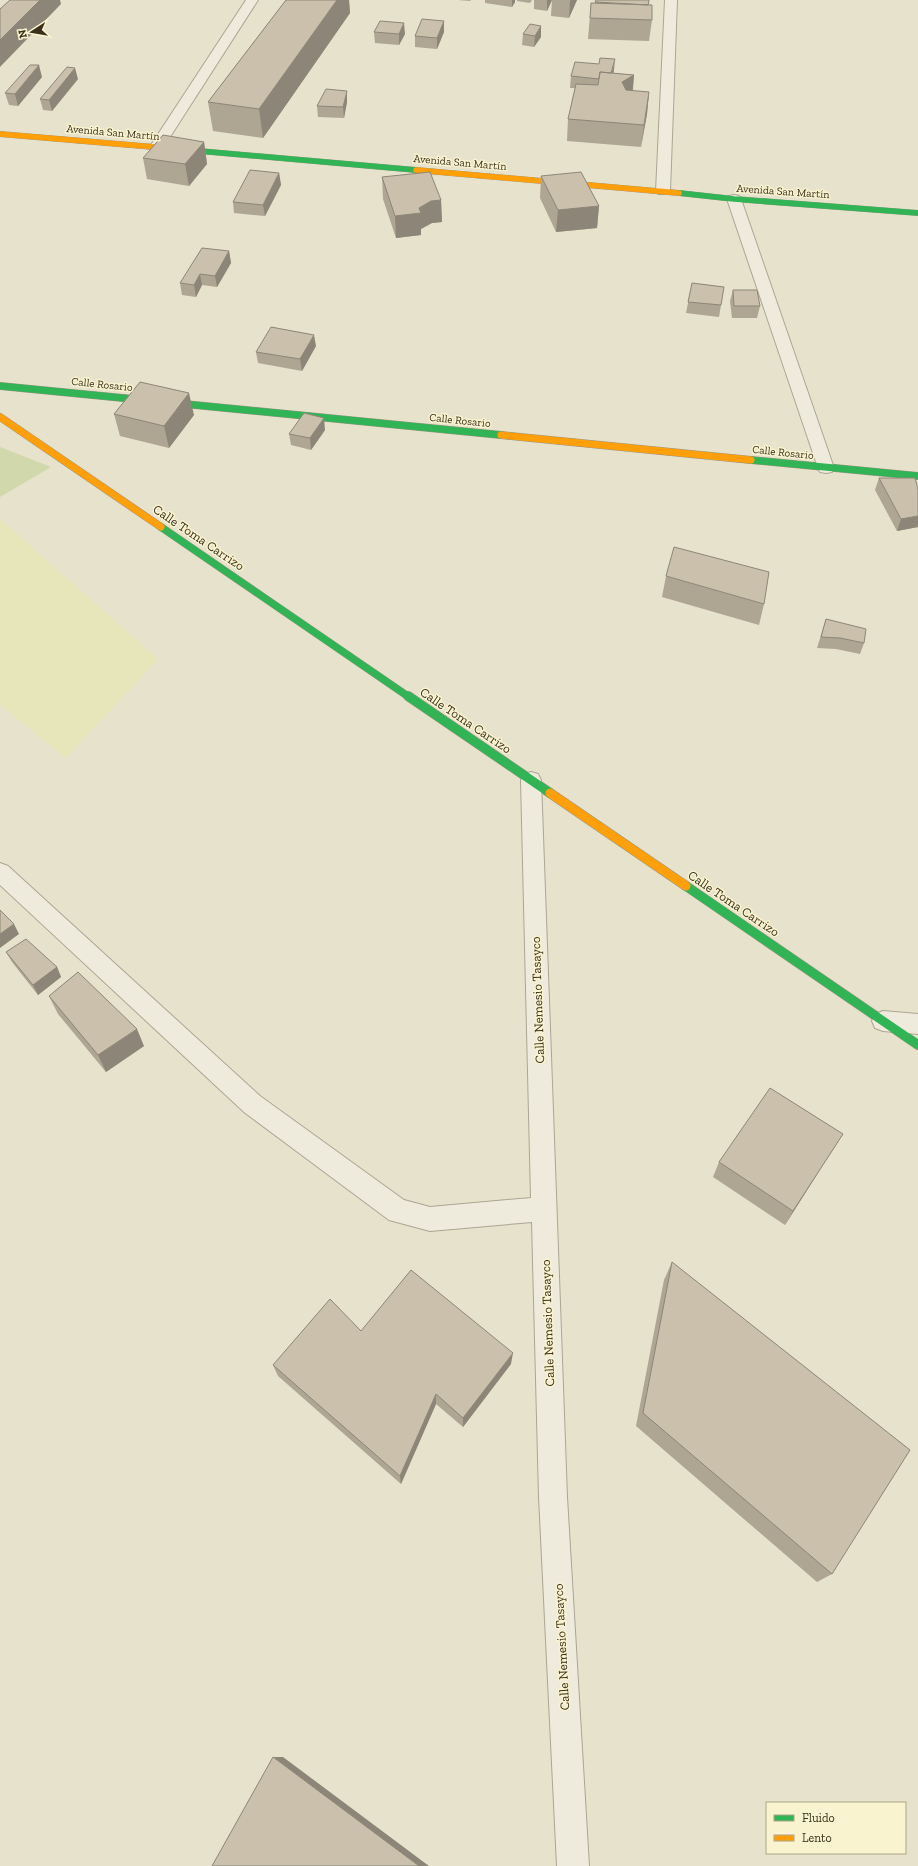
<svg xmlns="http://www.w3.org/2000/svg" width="918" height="1866" font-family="'Zilla Slab',serif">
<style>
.farmland{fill:#e7e5ba}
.green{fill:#d1d9ac}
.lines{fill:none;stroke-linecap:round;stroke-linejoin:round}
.street-casing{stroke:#aba694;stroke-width:2}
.fast-far2-casing{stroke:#9b9584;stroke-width:6}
.fast-far1-casing{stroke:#9b9584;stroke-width:8}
.fast-casing{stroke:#9b9584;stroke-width:10}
.slow-far2-casing{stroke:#9b9584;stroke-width:6}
.slow-far1-casing{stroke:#9b9584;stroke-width:8}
.slow-casing{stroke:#9b9584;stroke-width:10}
.street{fill:#eeebdd;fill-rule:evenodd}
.fast-far2{stroke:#30b455;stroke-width:5.5}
.fast-far1{stroke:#30b455;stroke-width:7}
.fast{stroke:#30b455;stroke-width:9}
.slow-far2{stroke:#ff9f0a;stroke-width:5.5}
.slow-far1{stroke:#ff9f0a;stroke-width:7}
.slow{stroke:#ff9f0a;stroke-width:9}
.wall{fill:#aea593}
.shaded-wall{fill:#8d8678}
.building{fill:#cac0ab;stroke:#8d8678}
.labels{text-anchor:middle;stroke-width:3;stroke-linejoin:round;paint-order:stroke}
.far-street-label{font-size:11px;fill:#3a2f1b;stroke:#f9f3cf}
.street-label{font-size:13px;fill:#3a2f1b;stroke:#f9f3cf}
</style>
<rect width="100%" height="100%" fill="#e6e2cb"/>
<path class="farmland" d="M 0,519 L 158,659 L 66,758 L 0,705 Z"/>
<path class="green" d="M 0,447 L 51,467 L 0,497 Z"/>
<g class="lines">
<g class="street-casing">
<path id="street" d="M 246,0 L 258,0 L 161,151 L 151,151 L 149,148 Z
M 665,0 L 677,0 L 670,191 L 668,194 L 658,194 L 656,191 Z
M 734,195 L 739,196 L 741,199 L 834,468 L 832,472 L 826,473 L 820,472 L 818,468 L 727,199 L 729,196 Z
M 531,772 L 538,774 L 541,780 L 567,1497 L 589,1866 L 557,1866 L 539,1497 L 532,1222 L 430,1231 L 389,1220 L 244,1112 L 0,885 L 0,863 L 8,866 L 260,1096 L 404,1200 L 430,1207 L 531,1198 L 521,780 L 524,774 Z
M 883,1011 L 918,1014 L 918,1034 L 883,1031 L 875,1028 L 872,1021 L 875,1014 Z"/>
</g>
<g class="fast-far2-casing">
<path id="fast-far2" d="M 154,147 L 416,170
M 679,193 L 734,199 L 918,213"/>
</g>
<g class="fast-far1-casing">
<path id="fast-far1" d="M 0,386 L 501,435
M 751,460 L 918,476
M 161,527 L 409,697"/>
</g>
<g class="fast-casing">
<path id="fast" d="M 408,696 L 550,793
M 686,886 L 918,1045"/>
</g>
<g class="slow-far2-casing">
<path id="slow-far2" d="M 0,134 L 154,147
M 416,170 L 679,193"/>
</g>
<g class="slow-far1-casing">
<path id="slow-far1" d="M 0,417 L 161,527
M 501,435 L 751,460"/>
</g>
<g class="slow-casing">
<path id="slow" d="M 550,793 L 686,886"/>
</g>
<use href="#street" class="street"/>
<use href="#fast-far2" class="fast-far2"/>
<use href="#fast-far1" class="fast-far1"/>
<use href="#fast" class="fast"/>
<use href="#slow-far2" class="slow-far2"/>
<use href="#slow-far1" class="slow-far1"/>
<use href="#slow" class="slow"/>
</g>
<path class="wall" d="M 286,0 L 349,0 L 350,13 L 263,138 L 213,131 L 208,102 Z
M 458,0 L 471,0 L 470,1 Z
M 485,0 L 515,0 L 515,2 L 512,7 L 485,3 Z
M 517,0 L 532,0 L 530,3 L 517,1 Z
M 534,0 L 552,0 L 547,11 L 534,9 Z
M 552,0 L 577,0 L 569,18 L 551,16 Z
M 596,0 L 649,0 L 649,5 L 652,20 L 649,41 L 588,39 L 591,3 L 595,3 Z
M 444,21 L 444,32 L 437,49 L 415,47 L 415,36 Z
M 541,26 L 541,37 L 534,47 L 522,45 L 523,34 Z
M 374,32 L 405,34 L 399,45 L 375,43 Z
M 614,70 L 613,73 L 634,75 L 633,91 L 649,92 L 647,114 L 641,147 L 567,141 L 568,119 L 575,88 L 570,88 L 571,76 Z
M 42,77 L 18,106 L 9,105 L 5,93 Z
M 78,79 L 52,111 L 43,110 L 40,99 Z
M 347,102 L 344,118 L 318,117 L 317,106 Z
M 204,142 L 207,164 L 189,186 L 147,179 L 143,158 Z
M 279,173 L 281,185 L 265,216 L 234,213 L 233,202 Z
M 541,176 L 599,206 L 597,228 L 556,232 L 540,198 Z
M 382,177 L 441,200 L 442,222 L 432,223 L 421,229 L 421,235 L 396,238 L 383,199 Z
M 229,251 L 231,263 L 217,287 L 202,285 L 196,297 L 182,295 L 180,283 Z
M 692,283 L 721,305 L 719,317 L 686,313 Z
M 733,290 L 760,306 L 757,318 L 732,318 L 730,301 Z
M 316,346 L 302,371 L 258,363 L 256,352 Z
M 114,414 L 194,415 L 169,448 L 120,436 Z
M 325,430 L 311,450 L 291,445 L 289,434 Z
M 879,478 L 918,489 L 918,527 L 897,531 L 875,490 Z
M 666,576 L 764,604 L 759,625 L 662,597 Z
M 826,619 L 864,643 L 860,654 L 836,649 L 817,648 Z
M 6,952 L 57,967 L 61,977 L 38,995 L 12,962 Z
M 49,996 L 144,1046 L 106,1072 L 58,1014 Z
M 833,1149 L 785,1225 L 713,1177 L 719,1162 Z
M 672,1262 L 832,1574 L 817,1582 L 636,1426 L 664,1280 Z
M 361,1331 L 511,1364 L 463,1427 L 436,1404 L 401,1484 L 278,1376 L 273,1365 Z"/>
<path class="shaded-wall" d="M 40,0 L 60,0 L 61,4 L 0,67 L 0,40 Z
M 337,0 L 349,0 L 350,13 L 263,138 L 259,109 Z
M 512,0 L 515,0 L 515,2 L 512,7 Z
M 547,0 L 552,0 L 547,11 Z
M 570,0 L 577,0 L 569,18 Z
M 444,21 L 444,32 L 437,49 L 437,38 Z
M 404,23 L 405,34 L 399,45 L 399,34 Z
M 541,26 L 541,37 L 534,47 L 535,36 Z
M 615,59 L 614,70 L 609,91 L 610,80 Z
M 39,65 L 42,77 L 18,106 L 15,94 Z
M 75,68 L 78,79 L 52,111 L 49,100 Z
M 634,75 L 632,96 L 620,103 L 622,82 Z
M 347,91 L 347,102 L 344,118 L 343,107 Z
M 649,92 L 647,114 L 641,147 L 644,125 Z
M 204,142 L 207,164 L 189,186 L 185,164 Z
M 279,173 L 281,185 L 265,216 L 263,205 Z
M 441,200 L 442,222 L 432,223 L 421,229 L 421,235 L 396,238 L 395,216 L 419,208 L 431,201 Z
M 599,206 L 597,228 L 556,232 L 558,210 Z
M 229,251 L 231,263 L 217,287 L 215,276 Z
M 200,274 L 202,285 L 196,297 L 194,285 Z
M 314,335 L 316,346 L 302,371 L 300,359 Z
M 189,393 L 194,415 L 169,448 L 164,426 Z
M 324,418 L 325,430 L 311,450 L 310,438 Z
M 918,516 L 918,527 L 897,531 L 901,519 Z
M 14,924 L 19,934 L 0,948 L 0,934 Z
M 57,967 L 61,977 L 38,995 L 33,985 Z
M 137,1029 L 144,1046 L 106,1072 L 98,1055 Z
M 843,1134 L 833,1149 L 785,1225 L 793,1211 Z
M 513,1353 L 511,1364 L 463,1427 L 463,1418 Z
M 436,1394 L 436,1404 L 401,1484 L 400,1476 Z
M 273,1757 L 283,1757 L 429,1866 L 419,1866 Z"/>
<path class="building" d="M 10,0 L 40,0 L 0,40 L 0,9 Z
M 286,0 L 337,0 L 259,109 L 208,102 Z
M 596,0 L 649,0 L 648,5 L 595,2 Z
M 591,3 L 652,5 L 652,20 L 590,18 Z
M 422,19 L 444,21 L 437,38 L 415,36 Z
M 380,21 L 404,23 L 399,34 L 374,32 Z
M 530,24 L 541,26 L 535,36 L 523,34 Z
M 600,58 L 615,59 L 611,73 L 600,72 L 599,79 L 571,76 L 575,62 L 599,64 Z
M 30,65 L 39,65 L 15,94 L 5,93 Z
M 67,67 L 75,68 L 49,100 L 40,99 Z
M 600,72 L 634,75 L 622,82 L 626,90 L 649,92 L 644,125 L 568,119 L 576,84 L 598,85 Z
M 326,89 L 347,91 L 343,107 L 317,106 Z
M 163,135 L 204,142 L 185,164 L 143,158 Z
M 250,170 L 279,173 L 263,205 L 233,202 Z
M 430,172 L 441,200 L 431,201 L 419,208 L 421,213 L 395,216 L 382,177 Z
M 581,172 L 599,206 L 558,210 L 541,176 Z
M 202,248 L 229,251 L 215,276 L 200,274 L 194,285 L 180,283 Z
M 692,283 L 724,287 L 721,305 L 688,302 Z
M 733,290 L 757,290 L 760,306 L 734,306 Z
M 271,327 L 314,335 L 300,359 L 256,352 Z
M 140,382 L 189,393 L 164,426 L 114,414 Z
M 304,413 L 324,418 L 310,438 L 289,434 Z
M 879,478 L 915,478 L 918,489 L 918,516 L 901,519 Z
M 674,547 L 769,572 L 764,604 L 666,576 Z
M 826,619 L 866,629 L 864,643 L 840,638 L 821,637 Z
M 0,910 L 14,924 L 0,934 Z
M 26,939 L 57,967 L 33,985 L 6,952 Z
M 78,972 L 137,1029 L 98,1055 L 49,996 Z
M 770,1088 L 843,1134 L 793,1211 L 719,1162 Z
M 672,1262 L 910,1450 L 832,1574 L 643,1413 Z
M 411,1270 L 513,1353 L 463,1418 L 436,1394 L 400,1476 L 273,1365 L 330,1299 L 361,1331 Z
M 273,1757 L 419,1866 L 212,1866 Z"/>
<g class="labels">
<g class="far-street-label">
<text transform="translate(113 132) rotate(5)" y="4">Avenida San Martín</text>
<text transform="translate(460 162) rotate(5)" y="4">Avenida San Martín</text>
<text transform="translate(783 191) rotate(4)" y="4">Avenida San Martín</text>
<text transform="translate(102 384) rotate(6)" y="4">Calle Rosario</text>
<text transform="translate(460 420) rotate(6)" y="4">Calle Rosario</text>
<text transform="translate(783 452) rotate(6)" y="4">Calle Rosario</text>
</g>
<g class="street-label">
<text transform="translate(199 537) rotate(34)" y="5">Calle Toma Carrizo</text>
<text transform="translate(466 720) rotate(34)" y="5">Calle Toma Carrizo</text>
<text transform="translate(734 903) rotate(34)" y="5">Calle Toma Carrizo</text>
<text transform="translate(537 1000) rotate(-92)" y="5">Calle Nemesio Tasayco</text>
<text transform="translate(547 1323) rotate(-92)" y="5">Calle Nemesio Tasayco</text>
<text transform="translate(561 1647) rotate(-93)" y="5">Calle Nemesio Tasayco</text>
</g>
</g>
<rect x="766" y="1802" width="140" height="52" fill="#f9f3cf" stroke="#ada587"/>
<rect x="774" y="1815" width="20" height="6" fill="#30b455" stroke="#ada587"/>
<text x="802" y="1822" font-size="12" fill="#3a2f1b">Fluido</text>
<rect x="774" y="1835" width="20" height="6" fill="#ff9f0a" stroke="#ada587"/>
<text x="802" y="1842" font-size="12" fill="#3a2f1b">Lento</text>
<g transform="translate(32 32) rotate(258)" stroke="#f9f3cf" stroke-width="3" paint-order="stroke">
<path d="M0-3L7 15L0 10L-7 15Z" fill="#3a2f1b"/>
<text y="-6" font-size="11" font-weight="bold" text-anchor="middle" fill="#3a2f1b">N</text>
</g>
</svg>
